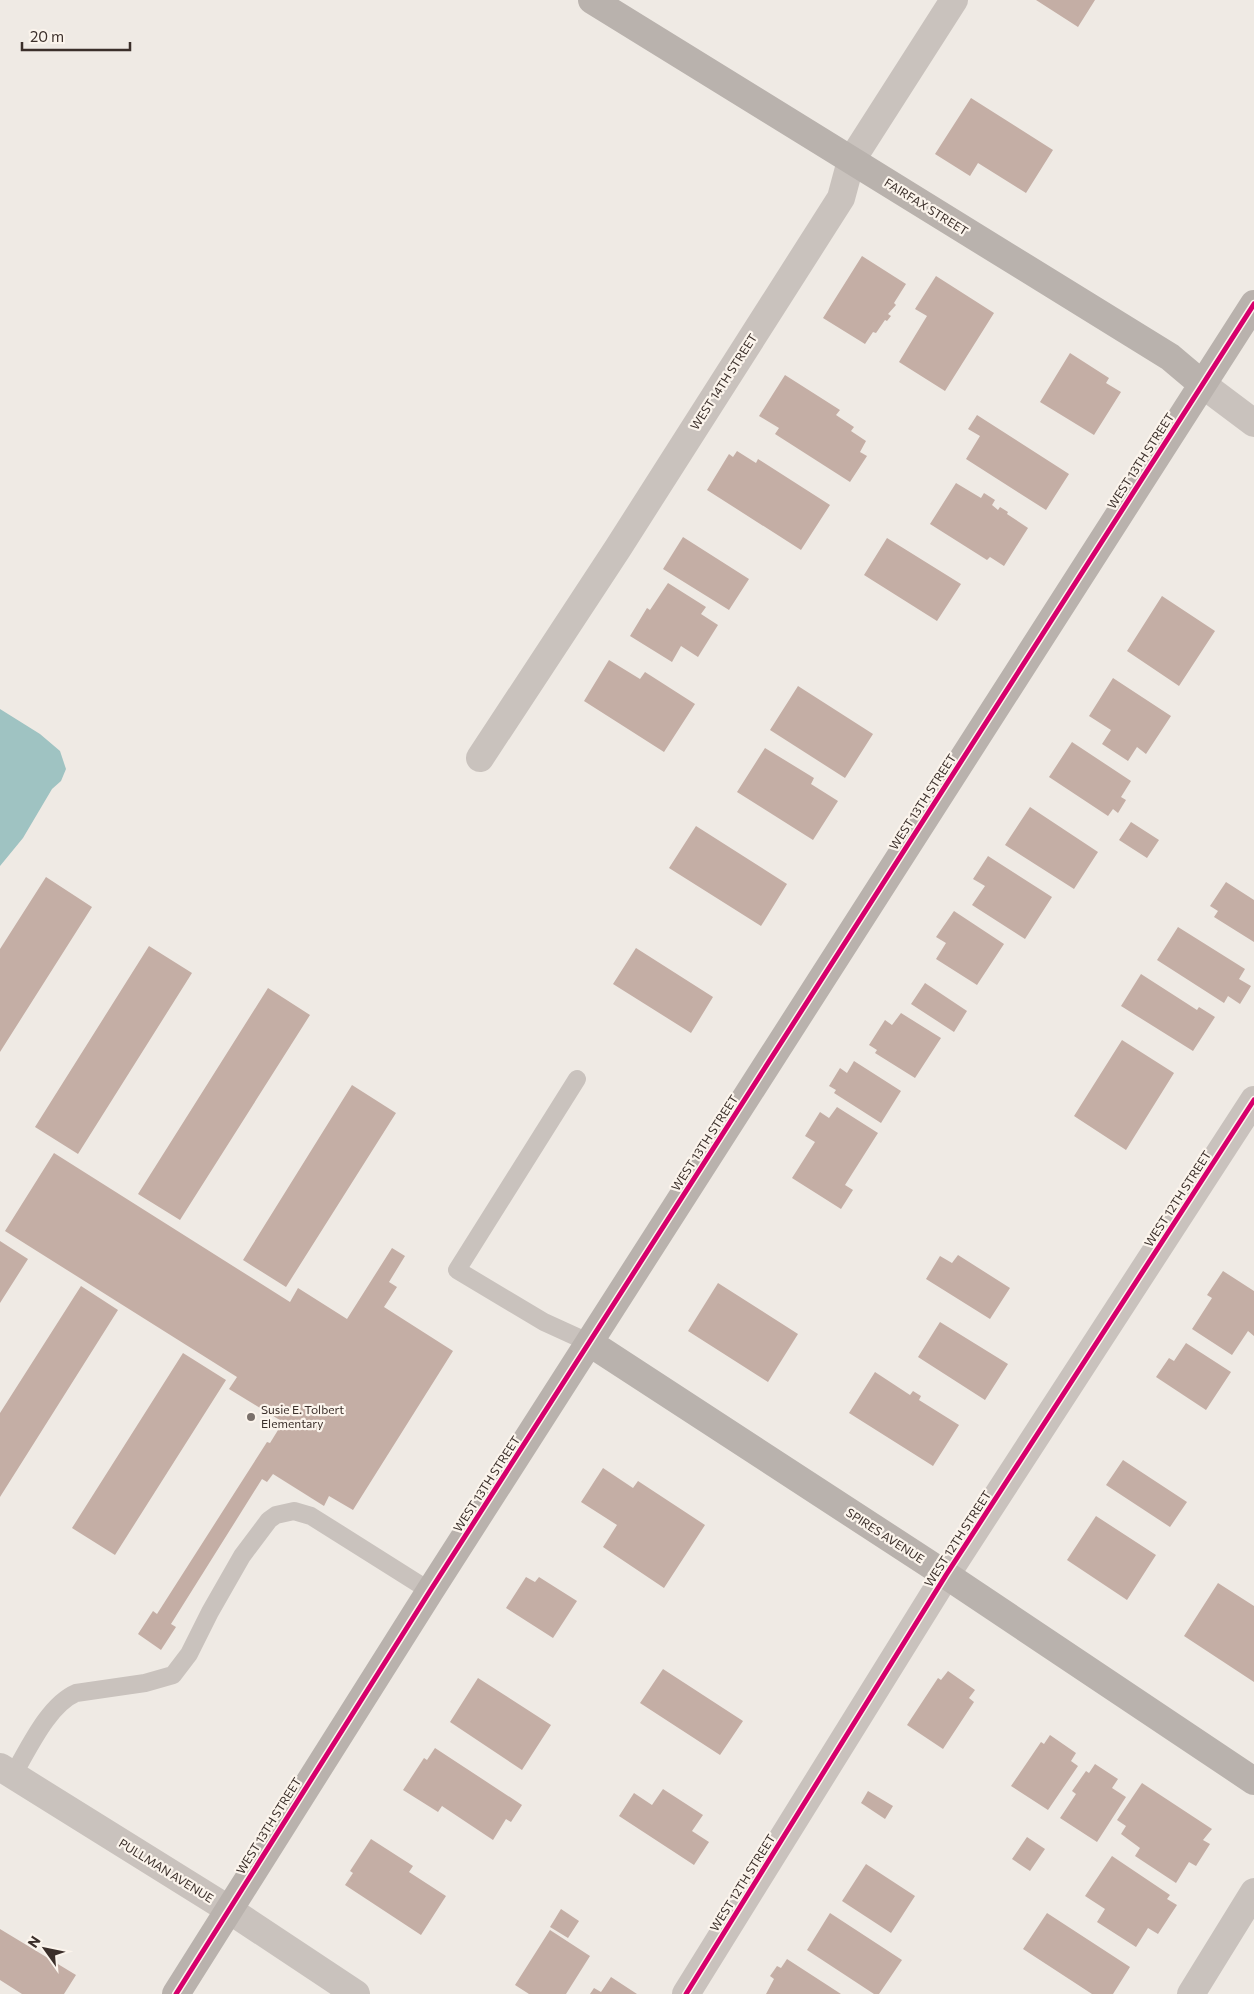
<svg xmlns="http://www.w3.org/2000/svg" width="1254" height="1994" font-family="Commissioner,sans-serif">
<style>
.water{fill:#9fc3c2}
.building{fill:#c4aea5}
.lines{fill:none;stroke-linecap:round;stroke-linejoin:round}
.lane{stroke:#c9c2bd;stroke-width:18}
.street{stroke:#c9c2bd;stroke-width:28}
.secondary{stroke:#b9b2ad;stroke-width:28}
.cycleway-casing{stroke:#fbf4ec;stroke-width:8}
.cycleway{stroke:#d6006c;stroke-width:5}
.poi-dot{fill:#7a706b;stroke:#fbf4ec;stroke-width:2}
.labels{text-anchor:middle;stroke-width:4.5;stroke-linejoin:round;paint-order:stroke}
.street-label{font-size:12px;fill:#3b2f2a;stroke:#fbf4ec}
.poi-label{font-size:12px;fill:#3b2f2a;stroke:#fbf4ec;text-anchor:start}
</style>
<rect width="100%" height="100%" fill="#efeae4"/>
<path class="water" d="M 0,709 L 40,734 L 60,751 L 66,769 L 61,781 L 52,789 L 23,838 L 0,866 Z"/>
<path class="building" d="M 1036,0 L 1095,0 L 1078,27 Z
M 971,98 L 1053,150 L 1026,193 L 978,163 L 970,176 L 935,154 Z
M 862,256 L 906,284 L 894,303 L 896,305 L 888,314 L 891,316 L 887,321 L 885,320 L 876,333 L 873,332 L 865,344 L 823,318 Z
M 936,276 L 994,313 L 945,391 L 899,362 L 927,316 L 915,309 Z
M 1070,353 L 1109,378 L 1106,383 L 1121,392 L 1094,435 L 1040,402 Z
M 785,375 L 840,410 L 836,415 L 854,427 L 851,431 L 866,441 L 860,452 L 867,456 L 850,482 L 775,434 L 779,428 L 759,416 Z
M 977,415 L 1069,474 L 1046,510 L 966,459 L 980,436 L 968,429 Z
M 737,451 L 756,463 L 758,459 L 830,505 L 801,550 L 707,490 L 729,454 L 733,457 Z
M 956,483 L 981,498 L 984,493 L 995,500 L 992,505 L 998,510 L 1000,507 L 1008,512 L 1007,514 L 1028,528 L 1004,566 L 990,557 L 987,560 L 930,524 Z
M 683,537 L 749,579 L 729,610 L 663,569 Z
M 887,538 L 961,584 L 937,621 L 864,575 Z
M 668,583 L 706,607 L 701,614 L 718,625 L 698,657 L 681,646 L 672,662 L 630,636 L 647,608 L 650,610 Z
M 1162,596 L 1215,631 L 1179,686 L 1127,651 Z
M 609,660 L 640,679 L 645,672 L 695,704 L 664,752 L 584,701 Z
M 1113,678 L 1171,716 L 1146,754 L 1137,747 L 1128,761 L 1102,744 L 1111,730 L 1089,716 Z
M 798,686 L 873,734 L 845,778 L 770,730 Z
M 1072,742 L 1131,781 L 1121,797 L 1126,800 L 1118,813 L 1113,809 L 1108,816 L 1049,777 Z
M 765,748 L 814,778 L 811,784 L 838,801 L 813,840 L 737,792 Z
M 1030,807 L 1098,852 L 1074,889 L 1005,845 Z
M 1131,822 L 1159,840 L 1147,858 L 1119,840 Z
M 696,826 L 787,884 L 761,926 L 669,868 Z
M 988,856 L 1052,897 L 1025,939 L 972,905 L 985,886 L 973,879 Z
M 46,877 L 92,907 L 0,1052 L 0,949 Z
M 1226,882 L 1254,900 L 1254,942 L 1214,917 L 1218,911 L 1210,906 Z
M 954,911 L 1004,944 L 977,985 L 936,959 L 946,943 L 936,937 Z
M 1178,927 L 1245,969 L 1239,979 L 1251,986 L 1240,1004 L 1228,996 L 1224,1003 L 1157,960 Z
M 149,946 L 192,973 L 78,1154 L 35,1127 Z
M 636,948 L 713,997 L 691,1033 L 613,984 Z
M 1141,974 L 1197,1010 L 1199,1007 L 1215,1017 L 1193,1051 L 1121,1006 Z
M 925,983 L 967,1011 L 954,1032 L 911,1004 Z
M 268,988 L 310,1015 L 180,1220 L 138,1194 Z
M 901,1013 L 941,1038 L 915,1078 L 875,1053 L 877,1050 L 869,1045 L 885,1020 L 892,1025 Z
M 1122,1040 L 1174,1073 L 1126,1150 L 1074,1116 Z
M 854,1061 L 901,1091 L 881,1123 L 834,1093 L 836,1090 L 829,1086 L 840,1068 L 847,1073 Z
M 352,1085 L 396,1113 L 286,1287 L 243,1260 Z
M 837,1107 L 878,1133 L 845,1185 L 853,1190 L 841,1209 L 792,1178 L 815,1142 L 805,1136 L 820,1112 L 829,1118 Z
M 54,1153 L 290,1302 L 298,1288 L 347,1319 L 392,1248 L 405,1256 L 389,1282 L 397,1287 L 384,1307 L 453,1351 L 353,1510 L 329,1496 L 324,1506 L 273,1474 L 267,1482 L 262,1479 L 171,1624 L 176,1627 L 161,1650 L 138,1634 L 153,1611 L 157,1614 L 267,1442 L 270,1443 L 283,1422 L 229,1389 L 237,1377 L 5,1231 Z
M 0,1241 L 28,1259 L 0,1303 Z
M 958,1255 L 1010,1288 L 990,1319 L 926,1279 L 940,1256 L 952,1263 Z
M 1223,1271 L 1254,1291 L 1254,1336 L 1248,1331 L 1232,1355 L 1192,1329 L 1212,1298 L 1207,1295 Z
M 718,1283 L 798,1334 L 768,1382 L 688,1331 Z
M 81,1286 L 118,1310 L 0,1497 L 0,1413 Z
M 940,1322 L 1008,1364 L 985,1400 L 918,1357 Z
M 1186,1343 L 1231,1372 L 1206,1410 L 1156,1377 L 1169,1358 L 1174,1361 Z
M 183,1353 L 226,1380 L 115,1555 L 72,1528 Z
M 875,1372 L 910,1395 L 913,1391 L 921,1396 L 919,1400 L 959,1425 L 933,1466 L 849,1413 Z
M 1123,1460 L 1187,1502 L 1170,1527 L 1106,1485 Z
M 603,1468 L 633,1488 L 638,1481 L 705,1525 L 664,1588 L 603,1547 L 617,1525 L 581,1502 Z
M 1096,1516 L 1156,1555 L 1127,1600 L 1067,1560 Z
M 526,1577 L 535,1582 L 539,1577 L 577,1601 L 553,1638 L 506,1608 Z
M 1218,1583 L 1254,1606 L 1254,1682 L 1184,1636 Z
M 663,1669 L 743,1721 L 720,1755 L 640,1703 Z
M 948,1671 L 975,1690 L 969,1698 L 974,1702 L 943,1749 L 907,1725 L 938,1678 L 941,1680 Z
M 478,1678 L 551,1725 L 522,1770 L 450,1722 Z
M 1050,1735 L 1076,1753 L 1071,1761 L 1078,1766 L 1048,1810 L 1011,1786 L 1041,1742 L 1044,1744 Z
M 435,1748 L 522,1805 L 511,1822 L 506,1819 L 493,1840 L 442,1806 L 438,1812 L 403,1790 L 424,1758 L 427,1760 Z
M 1095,1764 L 1118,1779 L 1112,1788 L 1126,1797 L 1097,1842 L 1060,1818 L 1076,1794 L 1072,1791 L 1086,1771 L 1089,1773 Z
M 1142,1783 L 1212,1829 L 1203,1840 L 1210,1844 L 1196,1866 L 1189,1862 L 1176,1883 L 1135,1856 L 1140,1848 L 1121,1834 L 1126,1826 L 1117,1820 Z
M 663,1789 L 703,1815 L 692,1831 L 709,1842 L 694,1865 L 619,1816 L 634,1793 L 652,1805 Z
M 868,1791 L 893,1806 L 885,1819 L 861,1803 Z
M 1027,1837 L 1045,1849 L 1030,1871 L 1012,1859 Z
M 371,1839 L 413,1866 L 409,1872 L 446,1896 L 421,1935 L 345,1885 L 353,1873 L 350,1871 Z
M 1112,1856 L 1170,1895 L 1167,1899 L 1177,1905 L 1158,1934 L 1148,1928 L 1136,1947 L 1097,1922 L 1105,1909 L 1085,1896 Z
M 866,1864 L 915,1896 L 891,1933 L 842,1901 Z
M 561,1909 L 579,1921 L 568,1938 L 550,1927 Z
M 830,1913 L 902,1960 L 879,1994 L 874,1994 L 807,1950 Z
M 1047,1913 L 1130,1967 L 1113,1994 L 1092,1994 L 1023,1949 Z
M 0,1929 L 76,1975 L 64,1994 L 22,1994 L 0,1980 Z
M 550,1930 L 590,1956 L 566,1994 L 529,1994 L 515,1985 Z
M 787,1959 L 841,1994 L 766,1994 L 774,1979 L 770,1976 L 777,1966 L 781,1968 Z
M 611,1977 L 637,1994 L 590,1994 L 594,1988 L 601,1992 Z"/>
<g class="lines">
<path class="lane" d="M 577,1079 L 457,1270 L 544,1322 L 590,1343
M 13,1775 C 28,1750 48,1705 76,1693 L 145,1683 L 173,1675 L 189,1654 L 210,1612 L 242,1556 L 269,1520 L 276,1515 L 294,1511 L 311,1516 L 430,1591"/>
<path class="street" d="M 1202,384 L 1254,423
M 480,758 L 618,548 L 841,198 L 851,161 L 954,0
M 0,1767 L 228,1909 L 356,1994
M 686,1994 L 946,1575 L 1254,1100
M 1191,1994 L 1254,1892"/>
<path class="secondary" d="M 592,0 L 1170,357 L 1202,384
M 590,1343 L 946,1575 L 1254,1781
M 176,1994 L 430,1591 L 1254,304"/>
<g class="cycleway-casing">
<path id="cycleway" d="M 176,1994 L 430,1591 L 1254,304
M 686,1994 L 946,1575 L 1254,1100"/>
</g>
<use href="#cycleway" class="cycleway"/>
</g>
<circle class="poi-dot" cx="251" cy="1417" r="5"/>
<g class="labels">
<g class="street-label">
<text transform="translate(926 207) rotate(32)" y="4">FAIRFAX STREET</text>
<text transform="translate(724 382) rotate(-57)" y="4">WEST 14TH STREET</text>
<text transform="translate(1141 461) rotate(-57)" y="4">WEST 13TH STREET</text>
<text transform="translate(923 802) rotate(-57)" y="4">WEST 13TH STREET</text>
<text transform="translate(705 1143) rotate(-57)" y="4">WEST 13TH STREET</text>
<text transform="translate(1178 1199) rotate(-57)" y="4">WEST 12TH STREET</text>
<text transform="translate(487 1484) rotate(-57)" y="4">WEST 13TH STREET</text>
<text transform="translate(885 1536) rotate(33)" y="4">SPIRES AVENUE</text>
<text transform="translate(958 1539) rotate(-57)" y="4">WEST 12TH STREET</text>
<text transform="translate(269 1826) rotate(-58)" y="4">WEST 13TH STREET</text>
<text transform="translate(166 1871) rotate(32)" y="4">PULLMAN AVENUE</text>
<text transform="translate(743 1883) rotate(-58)" y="4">WEST 12TH STREET</text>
</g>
<g class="poi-label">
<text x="261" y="1414">Susie E. Tolbert<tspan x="261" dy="14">Elementary</tspan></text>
</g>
</g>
<g transform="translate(45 1949) rotate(303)" stroke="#fbf4ec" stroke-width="4" paint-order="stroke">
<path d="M0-4L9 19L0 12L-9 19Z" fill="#3b2f2a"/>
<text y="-8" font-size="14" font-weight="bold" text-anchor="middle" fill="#3b2f2a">N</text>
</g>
<path d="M22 42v8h108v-8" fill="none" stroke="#3b2f2a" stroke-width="2.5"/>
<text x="30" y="42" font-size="15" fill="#3b2f2a" stroke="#fbf4ec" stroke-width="4" paint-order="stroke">20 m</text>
</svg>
